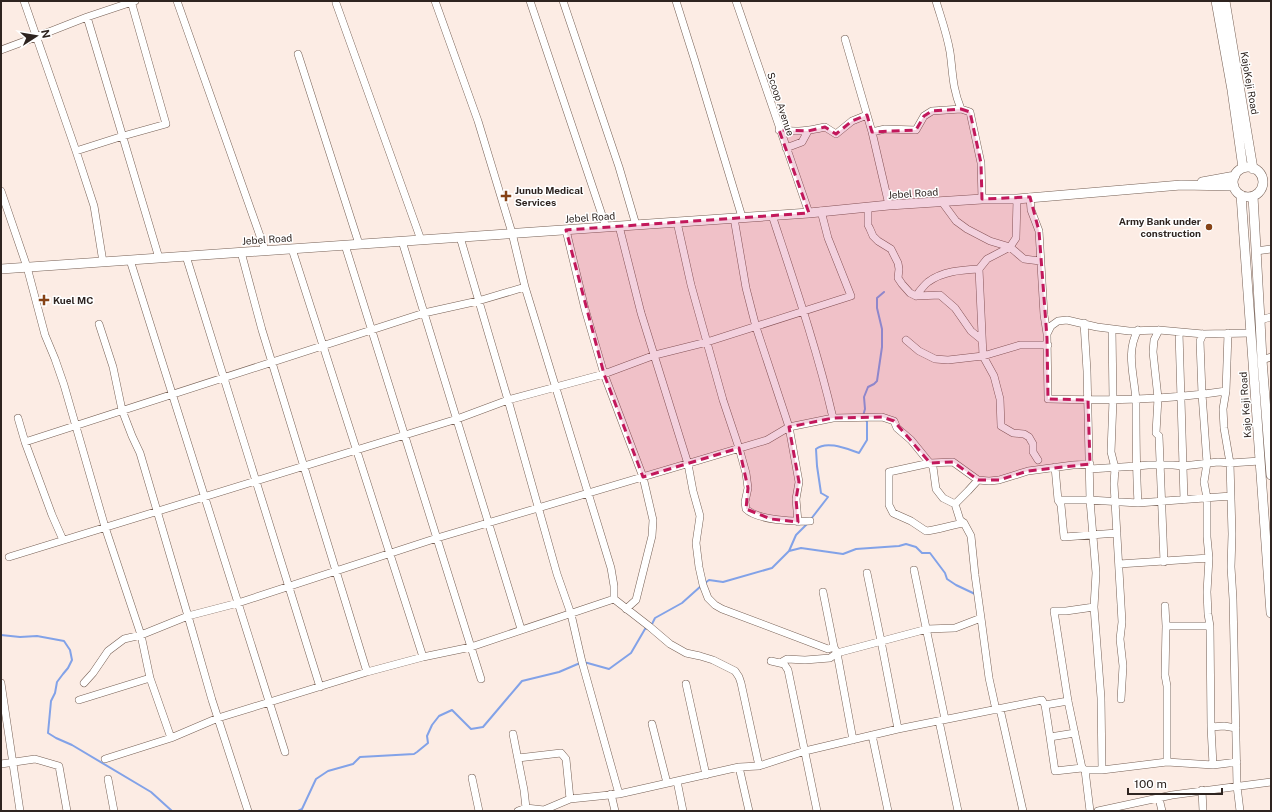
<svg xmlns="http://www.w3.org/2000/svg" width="1272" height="812" font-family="'Public Sans',sans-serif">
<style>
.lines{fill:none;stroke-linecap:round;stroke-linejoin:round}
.stream{stroke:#82a2e8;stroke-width:2}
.minor-casing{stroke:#766055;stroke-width:8}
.major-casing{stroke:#766055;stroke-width:10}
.minor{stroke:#fff;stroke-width:7}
.major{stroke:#fff;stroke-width:9}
.marked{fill:#c2185b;fill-opacity:0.2;stroke:#c2185b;stroke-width:3;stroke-dasharray:8 5;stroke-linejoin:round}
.poi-dot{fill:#864215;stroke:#fff;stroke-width:1.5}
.labels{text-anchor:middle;stroke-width:3;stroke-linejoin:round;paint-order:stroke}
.street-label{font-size:10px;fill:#2e2420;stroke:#fff}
.poi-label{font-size:10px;font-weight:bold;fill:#2e2420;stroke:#fff;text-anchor:start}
</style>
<rect width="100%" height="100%" fill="#fcece4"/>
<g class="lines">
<path class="stream" d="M 863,416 L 865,409 L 864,397 L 868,387 L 874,384 L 877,381 L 882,347 L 882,329 L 877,308 L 877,298 L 884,292
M 811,519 L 828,497 L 821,493 L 817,466 L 816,449 C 827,440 847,449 859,453 L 867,440 L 867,422 L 866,420
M 789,551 L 801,548 L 843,554 L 856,549 L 899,546 L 906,544 L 916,547 L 922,553 L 930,553 L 945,573 L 947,579 L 956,585 L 975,594
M 705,583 L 709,580 L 723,582 L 772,568 L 789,551 L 796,535 L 808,523
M 651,626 L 655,618 L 682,603 L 701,586
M 1,635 L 20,637 L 37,636 L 64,641 L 70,650 L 72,660 L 68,668 L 63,674 L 57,682 L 55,693 L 51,701 L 48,733 L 56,738 L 72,745 L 151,792 L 172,811
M 584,662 L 609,669 L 631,653 L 645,629 L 647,628
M 298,811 L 302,809 L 316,779 L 328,771 L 353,764 L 360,757 L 414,754 L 417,752 L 428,743 L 427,736 L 432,725 L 439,716 L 452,710 L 471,729 L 483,727 L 522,681 L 559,672 L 580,663"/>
<g class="minor-casing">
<path id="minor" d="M 24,1 L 76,151 L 94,206 L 103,262
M 177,1 L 265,250
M 530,1 L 606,227
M 563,1 L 619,167 L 636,225
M 676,1 L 687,36 L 694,58 L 742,217
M 736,1 L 809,213
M 936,1 C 941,18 947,34 950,52 C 953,73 952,87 961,109 L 970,112 L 981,163 L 982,199
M 336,3 L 421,240
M 87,17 L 159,258
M 845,39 L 872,132 L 889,205
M 1,50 L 36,37 L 87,17 L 135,1
M 298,54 L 359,244
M 779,130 C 797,132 808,131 825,127 L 836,134 L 852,121 L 867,115
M 872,132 L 885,129 L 916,130 L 924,116 L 932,111 L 961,109
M 786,148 L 802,142 L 808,131
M 76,151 L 123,136 L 166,124 L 131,1
M 1,191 L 27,267 L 45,335 L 55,359 L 64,385 L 105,527 L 141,635 L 150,678 L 171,738 L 218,718 L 367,672 L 423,657 L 471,647 L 608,601 L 614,599 L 614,586 L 611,568 L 525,287 L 512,233 L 478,121 L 435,1
M 1030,197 L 1031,210 L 1039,231 L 1044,315 L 1047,334
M 1017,199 L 1016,238 L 1010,247 L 987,259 L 979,269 L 983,356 L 994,376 L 1000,399 L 1001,426 L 1013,433 L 1024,434 L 1029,437 L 1033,444 L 1033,452 L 1038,460
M 942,202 L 956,221 L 967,229 L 990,241 L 1010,247 L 1024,259 L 1040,261
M 868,207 L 868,225 L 870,229 L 873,236 L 878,241 L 891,249 L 898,263 L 899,269 L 898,278 L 902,284 L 910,293 L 916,296 L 940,295 L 955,308 L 971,331 L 982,340
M 734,218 L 746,288 L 756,327 L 789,427 L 799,482 L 796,499 L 798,522
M 677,222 L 691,285 L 723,400 L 739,448 L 746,473 L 748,488 L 745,502 L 746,509 C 757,520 794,522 810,521
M 619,226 L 641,313 L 688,464 L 693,491 L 700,516 L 696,543 L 699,567 L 703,585 L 708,598 L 715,605 L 722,609 L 828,649 L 834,647
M 566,230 L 585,309 L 604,374 L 643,477 L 653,520 L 652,536 L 636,600 L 626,609
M 460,237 L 508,400 L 557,574 L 571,614 L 582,662 L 619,794
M 402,241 L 521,629
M 345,245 L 481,679
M 292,249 L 423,657
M 1256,251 L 1271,249
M 241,252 L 262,330 L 367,672
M 186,256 L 320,687
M 130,260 L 285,752
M 916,296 C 919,292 923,286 928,282 C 943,271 961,270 979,269
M 1260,320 L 1271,317
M 1084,323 L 1087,371 L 1090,500 L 1096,573 L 1094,607 L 1101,698 L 1102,770
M 99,324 L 113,367 L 122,410 L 132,436 L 140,453 L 188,616 L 212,700 L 248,811
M 1112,329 L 1113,400 L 1111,452 L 1115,468 L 1114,484 L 1122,622 L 1120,639 L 1123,666 L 1121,699
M 1138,330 C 1125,353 1135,377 1136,402 C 1136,436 1136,469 1138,503
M 1159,330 L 1154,340 L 1153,352 L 1158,398 L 1156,433 L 1159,436 L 1164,562
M 1179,332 L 1184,500
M 1228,333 L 1226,391 L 1223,409 L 1224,428 L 1230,463 L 1232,534 L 1231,567 L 1233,599 L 1237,786 L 1240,811
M 1203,334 L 1200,341 L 1202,394 L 1207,463 L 1204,482 L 1207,498 L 1207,537 L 1209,558 L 1207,592 L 1208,614 L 1210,626 L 1211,727 L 1213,765
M 906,340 L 919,351 L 935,359 L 948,360 L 983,356 L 1020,345 L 1048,345
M 1262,360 L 1271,357
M 1226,391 C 1167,400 1108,401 1048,399 L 1047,334 L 1051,326 L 1058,321 L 1067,320 L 1097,327 L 1129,331 L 1159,330 L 1203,334 L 1251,333
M 18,418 L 25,442 L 424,313 L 478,301 L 525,287
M 833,418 L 882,417 L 894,421 L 897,428 L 911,440 L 933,467 L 936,489 L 943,498 L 955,504
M 25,442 L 52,515 L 63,540
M 1055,467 L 1058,500 L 1061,505 L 1064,537 L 1117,533
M 1090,469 L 1137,466 L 1148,465 L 1173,465 L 1183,466 L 1218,462 L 1230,463 L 1260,461
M 978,480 L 968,491 L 955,504 L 960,520 L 964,523 L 971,536 L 975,575 L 981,618
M 1058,500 L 1090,500 L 1138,503 L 1231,496
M 964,523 C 951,525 939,530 926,531 L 911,521 L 893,513 L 889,505 L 889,472 L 930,463 L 953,462 L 978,480 L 989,481 L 999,480 L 1028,471 L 1073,465 L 1090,464
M 9,557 L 405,435 L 457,419 L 508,400 L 604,374 L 655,355 L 707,342 L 851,296 L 828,238 L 821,211
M 1119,564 L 1209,558
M 914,570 L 945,719
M 867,573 L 881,641 L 898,729
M 823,592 L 834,647 L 837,653 L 853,740
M 614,599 L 650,627 L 670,644 L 686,653 L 700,656 L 713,660 L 735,671 L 739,677 L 741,683 L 759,766
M 1165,606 L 1166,626 L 1165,675 L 1167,686 L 1167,762
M 1166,626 L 1210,626
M 771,661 L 784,664 L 788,670 L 817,811
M 780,663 L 787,659 L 805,660 L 830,658 L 837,653 L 927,629 L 955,628 L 981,618 L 989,678 L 996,710
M 1,683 L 20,811
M 84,683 L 93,673 L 108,651 L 124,639 L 141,635 L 188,616 L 238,603 L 437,538 L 767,440 L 789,427 L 833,418 C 817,349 794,282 772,215
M 686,684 L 706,775
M 79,700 L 150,678
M 1045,705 L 1050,737 L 1075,733
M 1000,709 L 1023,811
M 939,721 L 958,811
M 652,724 L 667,783
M 1211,727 L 1224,726 L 1236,728
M 513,734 L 524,790 L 526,808
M 872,735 L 888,811
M 1050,737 L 1055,771 L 1082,768 L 1085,770 L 1102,770 L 1167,762 L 1213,765 L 1237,762
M 518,758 L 561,753 L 566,759 L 570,799
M 105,759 L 171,738
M 1,764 L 35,759 L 59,766 L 67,811
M 739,767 L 749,811
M 1082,768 L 1068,701 L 1054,611 L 1066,611 L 1094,607
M 1085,770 L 1090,811
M 472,778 L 479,811
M 108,779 L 114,811
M 677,781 L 683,811
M 1202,790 L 1203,811
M 611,794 L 615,811
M 1159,798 L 1162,811
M 518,811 L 526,808 L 544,810 L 570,799 L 619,794 L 739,767 L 759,766 L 805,751 L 898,729 L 1042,700 L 1045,705 L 1068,701
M 1098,811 L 1172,795 L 1271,782"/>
</g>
<g class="major-casing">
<path id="major" d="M 1216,1 L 1232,90 L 1243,168
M 1225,1 L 1253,169
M1233 182a15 15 0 1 1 30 0a15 15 0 1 1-30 0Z
M 1202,182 L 1235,176
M 1241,195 L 1271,613
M 1253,196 L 1260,320 L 1262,360 L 1271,475
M 1,269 L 809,213 L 889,205 L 982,199 L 1017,199 L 1181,185 L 1234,186"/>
</g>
<use href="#minor" class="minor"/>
<use href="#major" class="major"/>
</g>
<path class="marked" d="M 961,109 L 970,112 L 981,163 L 982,199 L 1030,197 L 1039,231 L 1047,338 L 1048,399 L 1088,400 L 1090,464 L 1028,471 L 999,480 L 978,480 L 953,462 L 930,463 L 894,421 L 882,417 L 833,418 L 789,427 L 799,482 L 796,499 L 798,522 L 771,519 L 746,509 L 748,488 L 739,448 L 643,477 L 604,374 L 566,230 L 809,213 L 779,130 L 808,131 L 825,127 L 836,134 L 852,121 L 867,115 L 872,132 L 916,130 L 924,116 L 932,111 Z"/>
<g class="poi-dot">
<path d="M504 190h4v4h4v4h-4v4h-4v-4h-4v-4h4z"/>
<circle cx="1209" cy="227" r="4"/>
<path d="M42 294h4v4h4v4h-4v4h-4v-4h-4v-4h4z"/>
</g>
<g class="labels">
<g class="street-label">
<text transform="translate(1250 83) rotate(80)" y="4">KajoKeji Road</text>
<text transform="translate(781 104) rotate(72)" y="4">Scoop Avenue</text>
<text transform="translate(913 193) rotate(-4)" y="4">Jebel Road</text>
<text transform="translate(590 217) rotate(-4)" y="4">Jebel Road</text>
<text transform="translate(267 239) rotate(-4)" y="4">Jebel Road</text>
<text transform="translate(1245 405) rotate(-94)" y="4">Kajo Keji Road</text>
</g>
<g class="poi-label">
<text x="515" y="194">Junub Medical<tspan x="515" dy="12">Services</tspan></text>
<text x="1201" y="225" text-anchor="end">Army Bank under<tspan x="1201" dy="12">construction</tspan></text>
<text x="53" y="304">Kuel MC</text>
</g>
</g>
<rect width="1272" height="812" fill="none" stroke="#2e2420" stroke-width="4"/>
<g transform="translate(36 36) rotate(78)" stroke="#ffffff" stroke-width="3" paint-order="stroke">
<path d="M0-3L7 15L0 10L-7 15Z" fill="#2e2420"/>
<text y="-6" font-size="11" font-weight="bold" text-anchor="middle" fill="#2e2420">N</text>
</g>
<path d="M1128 788v6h94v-6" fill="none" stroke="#2e2420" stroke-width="2"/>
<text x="1134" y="788" font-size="12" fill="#2e2420" stroke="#ffffff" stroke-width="3" paint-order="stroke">100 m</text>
</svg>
